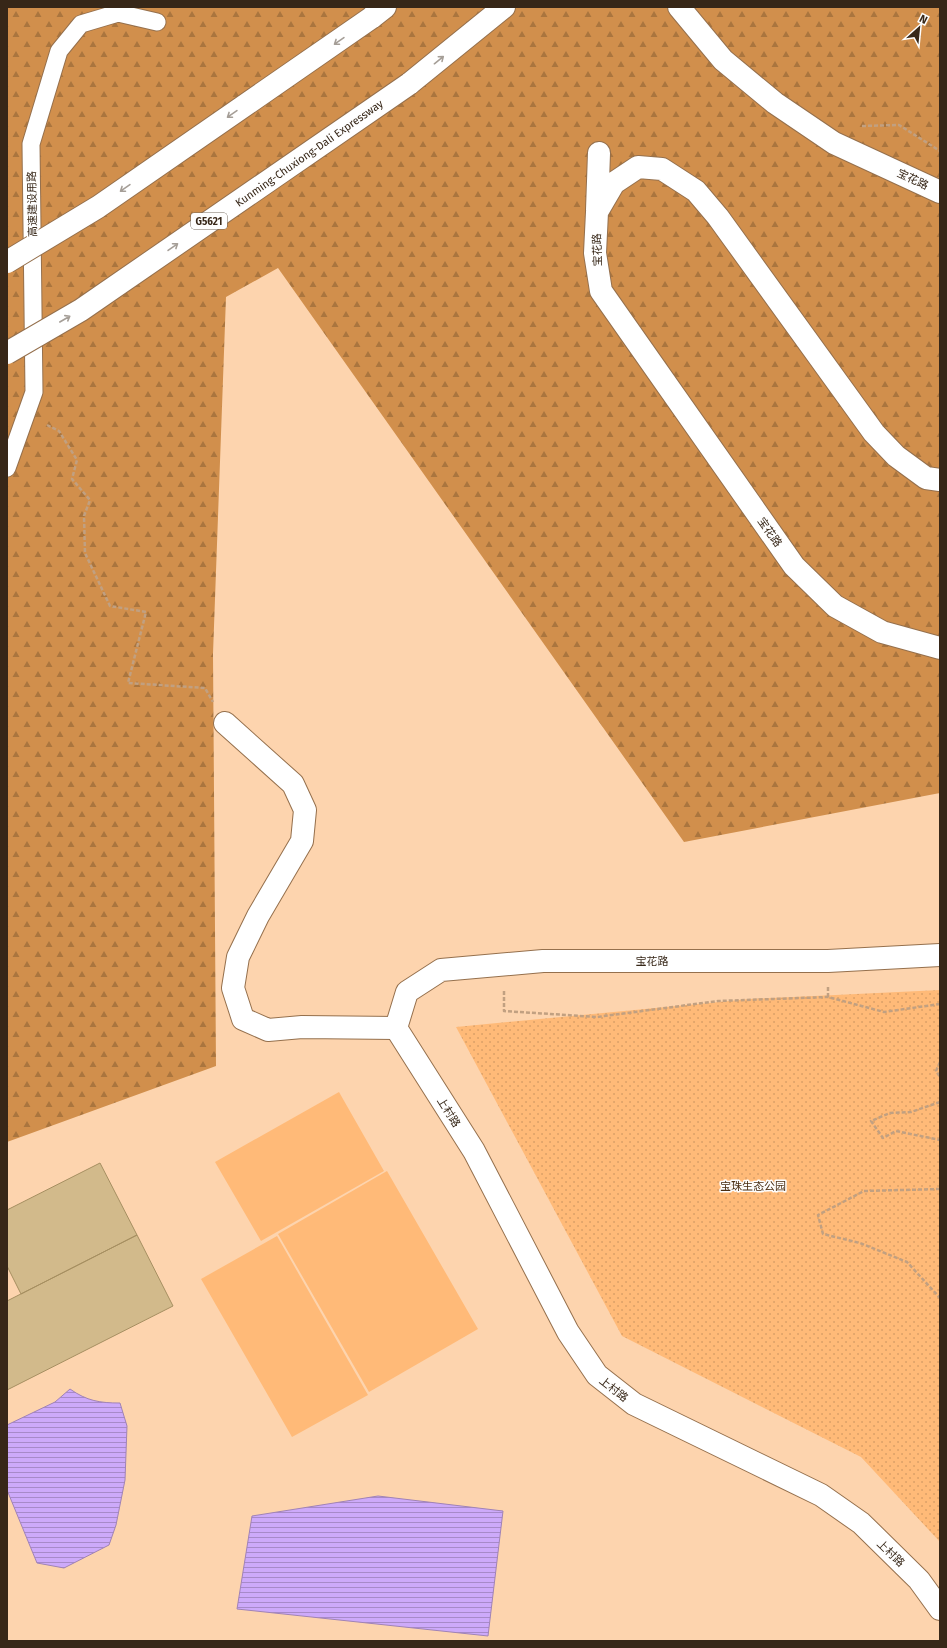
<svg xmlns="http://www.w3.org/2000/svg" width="947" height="1648" font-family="'Fira Sans','Noto Sans SC',sans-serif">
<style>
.green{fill:url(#green-dots)}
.forest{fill:url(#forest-firs)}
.pitch{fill:#ffba78}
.water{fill:url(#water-rules);stroke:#a083b6}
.building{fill:#d2ba8b;stroke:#a68f61}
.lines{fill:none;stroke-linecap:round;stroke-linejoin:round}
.lane-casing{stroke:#95704d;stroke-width:19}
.street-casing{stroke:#95704d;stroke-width:24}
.secondary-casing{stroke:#95704d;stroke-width:24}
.highway-casing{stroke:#95704d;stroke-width:24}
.path{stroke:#c1a081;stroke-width:2.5;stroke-dasharray:4 2;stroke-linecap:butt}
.lane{stroke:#fff;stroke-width:17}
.street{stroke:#fff;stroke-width:22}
.secondary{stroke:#fff;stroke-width:22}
.highway{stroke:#fff;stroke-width:22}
.highway-bridge-casing{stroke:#95704d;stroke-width:24;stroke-linecap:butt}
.highway-bridge{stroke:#fff;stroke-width:22}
.oneway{stroke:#a59e97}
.labels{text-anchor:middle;stroke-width:3;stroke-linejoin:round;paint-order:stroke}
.shield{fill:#fefefe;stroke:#73685d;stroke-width:1}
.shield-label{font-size:10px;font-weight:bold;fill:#372718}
.street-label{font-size:11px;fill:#372718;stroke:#fefefe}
.park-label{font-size:11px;fill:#4a2e12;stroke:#fefefe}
</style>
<defs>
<pattern id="green-dots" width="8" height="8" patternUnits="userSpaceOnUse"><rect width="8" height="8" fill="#ffba78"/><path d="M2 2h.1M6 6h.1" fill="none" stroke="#dba067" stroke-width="1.8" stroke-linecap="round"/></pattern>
<pattern id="forest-firs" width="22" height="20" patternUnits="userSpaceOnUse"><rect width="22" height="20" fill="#d18f4c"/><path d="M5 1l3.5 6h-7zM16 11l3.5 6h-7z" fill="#aa753e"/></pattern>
<pattern id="water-rules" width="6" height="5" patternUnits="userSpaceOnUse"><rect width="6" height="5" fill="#cdaafa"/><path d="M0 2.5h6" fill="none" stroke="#a78ac9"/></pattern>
</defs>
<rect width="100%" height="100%" fill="#fdd4ae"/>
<path class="green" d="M 940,990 L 940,1542 L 861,1457 L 622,1336 L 456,1027 L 750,999 Z"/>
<path class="forest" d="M 7,7 L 940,7 L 940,793 L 684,842 L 278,268 L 226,297 L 213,654 L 216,1066 L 7,1142 Z"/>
<path class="pitch" d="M 339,1092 L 384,1171 L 261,1241 L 215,1162 Z
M 387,1171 L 478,1329 L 369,1392 L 278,1234 Z
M 277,1236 L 368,1395 L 292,1437 L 201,1279 Z"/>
<path class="water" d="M 70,1389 C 87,1401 100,1403 120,1403 L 127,1426 L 125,1480 L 116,1525 L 109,1545 L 64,1568 L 37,1563 L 7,1490 L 7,1425 L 55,1402 Z
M 378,1496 L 503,1511 L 488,1636 L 237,1609 L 252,1516 Z"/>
<path class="building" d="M 100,1163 L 137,1235 L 21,1294 L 7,1266 L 7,1210 Z
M 137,1235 L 173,1306 L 7,1390 L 7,1301 Z"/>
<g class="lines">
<g class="lane-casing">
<path id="lane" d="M 7,468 L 34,392 L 31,144 L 59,51 L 81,24 L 118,13 L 157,22"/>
</g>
<g class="street-casing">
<path id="street" d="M 225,723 L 293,784 L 305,810 L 302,841 L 258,916 L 238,957 L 233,988 L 243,1019 L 268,1030 L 302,1027 L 396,1028"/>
</g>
<g class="secondary-casing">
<path id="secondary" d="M 679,7 L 723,60 L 775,103 L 834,143 L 940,192
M 597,210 L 599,153
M 940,480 L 926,478 L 896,456 L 874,433 L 718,217 L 696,191 L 662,169 L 638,167 L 614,183 L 597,212 L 595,253 L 601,291 L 794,566 L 835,606 L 882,632 L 940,648
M 940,955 L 828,961 L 543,961 L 441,970 L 407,992 L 396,1028 L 474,1151 L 568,1332 L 597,1375 L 634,1404 L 821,1495 L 861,1523 L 919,1580 L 940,1609"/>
</g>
<g class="highway-casing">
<path id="highway" d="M 371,18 L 385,7
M 409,84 L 504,7"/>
</g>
<path class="path" d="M 862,126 L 899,125 L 940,151
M 47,425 L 59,431 L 77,460 L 72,479 L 90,500 L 84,516 L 85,553 L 110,606 L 146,612 L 128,683 L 205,688 L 213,702
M 828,987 L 828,997
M 504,991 L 504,1011 L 597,1017 L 718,1001 L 828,997 L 884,1012 L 940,1004
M 940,1062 L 936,1071 L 940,1077
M 940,1102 L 911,1112 L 890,1113 L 871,1121 L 883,1138 L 896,1131 L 940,1140
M 940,1189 L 864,1191 L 818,1215 L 823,1234 L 860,1243 L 907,1262 L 940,1298"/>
<use href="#lane" class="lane"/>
<use href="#street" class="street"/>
<use href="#secondary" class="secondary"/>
<use href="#highway" class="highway"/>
<g class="highway-bridge-casing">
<path id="highway-bridge" d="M 7,262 L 98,207 L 371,18
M 7,353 L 81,310 L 409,84"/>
</g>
<use href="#highway-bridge" class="highway-bridge"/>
</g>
<defs><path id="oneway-shaft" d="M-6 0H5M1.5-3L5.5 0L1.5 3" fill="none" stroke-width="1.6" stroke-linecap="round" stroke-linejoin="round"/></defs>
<g class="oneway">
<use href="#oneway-shaft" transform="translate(339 41) rotate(145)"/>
<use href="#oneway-shaft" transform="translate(439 60) rotate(-39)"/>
<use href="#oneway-shaft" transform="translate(232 114) rotate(145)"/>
<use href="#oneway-shaft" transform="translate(125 188) rotate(145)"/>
<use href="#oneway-shaft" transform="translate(173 247) rotate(-35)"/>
<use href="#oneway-shaft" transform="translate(65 319) rotate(-30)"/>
</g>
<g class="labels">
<rect class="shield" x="191" y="213" width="36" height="16" rx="3"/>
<g class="shield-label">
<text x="209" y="225">G5621</text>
</g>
<g class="street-label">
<text transform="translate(309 153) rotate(-35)" y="4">Kunming-Chuxiong-Dali Expressway</text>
<text transform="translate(913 179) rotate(25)" y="4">宝花路</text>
<text transform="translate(32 204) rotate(-91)" y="4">高速建设用路</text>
<text transform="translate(597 250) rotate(-92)" y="4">宝花路</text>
<text transform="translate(770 532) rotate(55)" y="4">宝花路</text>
<text x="652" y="965">宝花路</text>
<text transform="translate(449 1112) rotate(58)" y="4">上村路</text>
<text transform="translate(614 1389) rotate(38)" y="4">上村路</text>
<text transform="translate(891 1553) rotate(44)" y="4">上村路</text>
</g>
<g class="park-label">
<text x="753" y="1190">宝珠生态公园</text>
</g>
</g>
<rect width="947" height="1648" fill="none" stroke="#372718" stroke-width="16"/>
<g transform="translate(919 28) rotate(27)" stroke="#fefefe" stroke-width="3" paint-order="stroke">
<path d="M0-3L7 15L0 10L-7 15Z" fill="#372718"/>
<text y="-6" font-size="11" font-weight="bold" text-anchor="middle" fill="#372718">N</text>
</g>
</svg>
